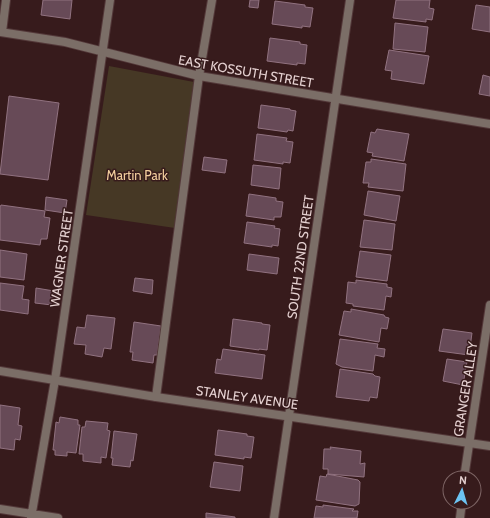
<svg xmlns="http://www.w3.org/2000/svg" width="490" height="518" font-family="Cabin,sans-serif">
<style>
.green{fill:#463825}
.building{fill:#674a57;stroke:#917280}
.lines{fill:none;stroke-linecap:round;stroke-linejoin:round}
.service-casing{stroke:#533839;stroke-width:10}
.minor-casing{stroke:#533839;stroke-width:10}
.service{stroke:#7b6e67;stroke-width:8}
.minor{stroke:#7b6e67;stroke-width:8}
.labels{text-anchor:middle;stroke-width:3;stroke-linejoin:round;paint-order:stroke}
.street-label{font-size:13px;fill:#e5d1d1;stroke:#371b1c}
.park-label{font-size:13px;fill:#f2ce9d;stroke:#371b1c}
</style>
<rect width="100%" height="100%" fill="#371b1c"/>
<path class="green" d="M 109,66 L 194,82 L 175,228 L 86,215 Z"/>
<path class="building" d="M 43,0 L 72,0 L 70,19 L 41,15 Z
M 250,0 L 259,0 L 258,8 L 249,7 Z
M 396,0 L 430,0 L 429,8 L 434,9 L 432,20 L 426,19 L 426,22 L 393,18 Z
M 275,1 L 305,5 L 305,7 L 313,8 L 310,27 L 302,26 L 302,28 L 272,24 Z
M 476,5 L 490,7 L 490,32 L 472,29 Z
M 395,23 L 428,27 L 425,52 L 393,49 Z
M 270,38 L 300,42 L 300,44 L 307,45 L 305,64 L 297,63 L 297,65 L 267,61 Z
M 389,50 L 429,56 L 424,84 L 391,79 L 392,71 L 385,70 Z
M 483,75 L 490,77 L 490,96 L 479,94 Z
M 9,96 L 59,103 L 48,180 L 0,174 Z
M 261,105 L 290,109 L 290,110 L 296,111 L 293,131 L 288,130 L 287,132 L 258,128 Z
M 377,129 L 409,134 L 404,161 L 372,156 L 373,153 L 367,152 L 371,132 L 375,133 Z
M 257,134 L 287,138 L 286,141 L 293,142 L 290,163 L 283,162 L 283,164 L 254,160 Z
M 204,157 L 227,160 L 225,173 L 202,170 Z
M 371,159 L 406,164 L 403,191 L 368,187 L 369,183 L 363,183 L 366,162 L 371,162 Z
M 253,165 L 281,168 L 279,189 L 251,185 Z
M 368,191 L 400,196 L 396,221 L 364,215 Z
M 249,194 L 276,198 L 276,201 L 283,202 L 281,217 L 274,217 L 274,220 L 246,216 Z
M 46,197 L 67,200 L 65,213 L 45,210 Z
M 1,205 L 45,211 L 44,217 L 50,218 L 47,239 L 41,239 L 40,245 L 0,240 L 0,207 Z
M 364,220 L 395,224 L 392,250 L 360,247 Z
M 247,222 L 275,226 L 274,228 L 280,229 L 278,246 L 272,245 L 272,247 L 244,243 Z
M 0,250 L 27,254 L 24,280 L 0,277 Z
M 360,251 L 391,255 L 387,281 L 356,277 Z
M 249,254 L 279,258 L 277,274 L 247,270 Z
M 135,278 L 153,280 L 152,294 L 133,291 Z
M 356,280 L 387,284 L 387,287 L 392,288 L 391,297 L 386,296 L 384,310 L 353,306 L 353,304 L 346,303 L 348,282 L 356,283 Z
M 0,283 L 24,286 L 22,299 L 29,300 L 28,314 L 0,310 Z
M 36,288 L 54,291 L 52,305 L 35,303 Z
M 351,309 L 384,315 L 385,317 L 389,318 L 387,329 L 381,328 L 379,342 L 339,335 L 344,311 L 351,312 Z
M 87,315 L 115,318 L 111,349 L 104,348 L 102,357 L 85,354 L 86,345 L 74,344 L 77,327 L 85,328 Z
M 233,319 L 262,323 L 262,324 L 270,325 L 267,350 L 259,349 L 259,350 L 230,346 Z
M 134,322 L 161,326 L 157,355 L 154,355 L 153,363 L 132,360 L 133,352 L 130,352 Z
M 443,329 L 472,333 L 469,355 L 439,351 Z
M 340,339 L 378,344 L 377,348 L 385,349 L 384,357 L 375,355 L 373,371 L 342,367 L 336,364 Z
M 223,349 L 265,355 L 262,379 L 215,373 L 217,359 L 221,360 Z
M 447,359 L 467,362 L 463,385 L 443,381 Z
M 340,369 L 373,374 L 375,376 L 380,377 L 377,398 L 370,397 L 369,401 L 336,397 Z
M 0,405 L 20,408 L 18,425 L 22,426 L 20,440 L 15,439 L 14,450 L 0,448 Z
M 60,417 L 78,420 L 78,425 L 80,425 L 76,453 L 67,452 L 67,456 L 55,455 L 55,450 L 53,450 L 56,422 L 59,423 Z
M 86,421 L 108,423 L 107,430 L 110,431 L 106,458 L 101,457 L 101,463 L 83,461 L 83,454 L 79,454 L 82,427 L 85,427 Z
M 218,430 L 247,434 L 247,436 L 254,437 L 251,458 L 244,457 L 244,459 L 215,455 Z
M 114,431 L 137,434 L 133,461 L 131,460 L 130,467 L 112,465 L 113,458 L 111,458 Z
M 330,447 L 361,451 L 360,464 L 365,463 L 364,477 L 328,474 L 328,469 L 323,469 L 324,449 L 331,449 Z
M 214,462 L 243,466 L 240,491 L 210,487 Z
M 327,474 L 358,480 L 360,482 L 359,504 L 355,506 L 316,500 L 320,476 L 326,477 Z
M 323,505 L 354,509 L 352,511 L 358,511 L 357,518 L 314,518 L 316,506 L 323,507 Z
M 206,513 L 235,517 L 235,518 L 206,518 Z"/>
<g class="lines">
<g class="service-casing">
<path id="service" d="M 156,397 L 199,76 L 212,0
M 464,478 L 490,305
M 0,509 L 58,518
M 31,518 L 55,380 L 110,0
M 460,518 L 462,502"/>
</g>
<g class="minor-casing">
<path id="minor" d="M 0,32 L 65,42 L 199,76 L 490,124
M 2,32 L 6,0
M 0,371 L 156,397 L 490,446
M 274,518 L 350,0"/>
</g>
<use href="#service" class="service"/>
<use href="#minor" class="minor"/>
</g>
<g class="labels">
<g class="street-label">
<text transform="translate(246 71) rotate(10)" y="5">EAST KOSSUTH STREET</text>
<text transform="translate(300 257) rotate(-82)" y="5">SOUTH 22ND STREET</text>
<text transform="translate(61 258) rotate(-82)" y="5">WAGNER STREET</text>
<text transform="translate(465 389) rotate(-81)" y="5">GRANGER ALLEY</text>
<text transform="translate(247 397) rotate(8)" y="5">STANLEY AVENUE</text>
</g>
<g class="park-label">
<text x="137" y="180">Martin Park</text>
</g>
</g>
<g transform="translate(462 490) rotate(5)"><circle r="19" fill="#371b1c" stroke="#7d6464"/>
<path d="M0-3L7 15L0 10L-7 15Z" fill="#6cc3f2"/>
<text y="-6" font-size="11" font-weight="bold" text-anchor="middle" fill="#e5d1d1">N</text>
</g>
</svg>
